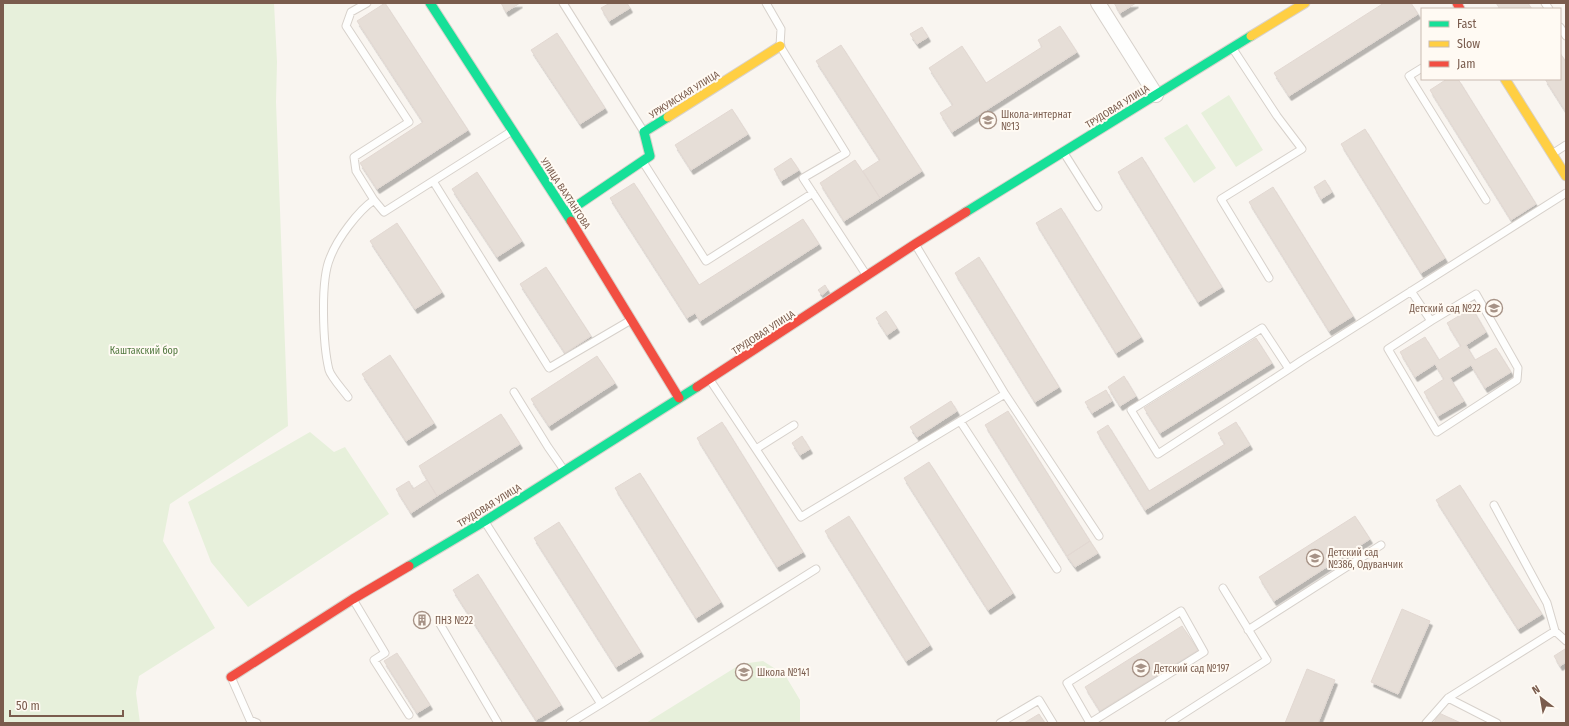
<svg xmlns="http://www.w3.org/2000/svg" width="1569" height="726" font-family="'Fira Sans Condensed',sans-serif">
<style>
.green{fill:#e7f0db}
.building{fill:#e6ded7;stroke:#e2d8d2;filter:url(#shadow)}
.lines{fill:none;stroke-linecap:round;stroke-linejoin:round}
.lane-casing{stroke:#d7d1cb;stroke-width:9}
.street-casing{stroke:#d7d1cb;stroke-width:16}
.fast-casing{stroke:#d9d2cb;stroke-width:11}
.slow-casing{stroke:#d9d2cb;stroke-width:11}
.jam-casing{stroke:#d9d2cb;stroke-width:11}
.lane{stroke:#fefefd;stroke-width:7}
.street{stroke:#fefefd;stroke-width:14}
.fast{stroke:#16e098;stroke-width:9}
.slow{stroke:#ffcf43;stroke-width:9}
.jam{stroke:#f24e42;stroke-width:9}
.labels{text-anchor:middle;stroke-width:4;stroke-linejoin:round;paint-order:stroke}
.street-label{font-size:10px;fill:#7a5c4d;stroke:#fffaf3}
.poi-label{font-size:10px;fill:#7a5c4d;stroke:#fffaf3;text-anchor:start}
.park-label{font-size:10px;fill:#537a41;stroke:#fffaf3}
</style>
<defs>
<filter id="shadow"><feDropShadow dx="2.5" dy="4.5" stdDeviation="0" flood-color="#0004"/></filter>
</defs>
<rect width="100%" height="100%" fill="#f9f5f0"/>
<path class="green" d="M 3,3 L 274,3 L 277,62 L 276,102 L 288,426 L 170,504 L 163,541 L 215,628 L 139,676 L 136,693 L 140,723 L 3,723 Z
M 1229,95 L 1263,150 L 1236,167 L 1201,113 Z
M 1187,124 L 1216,168 L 1194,183 L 1164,138 Z
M 310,432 L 334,452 L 345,447 L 389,514 L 248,607 L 211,562 L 188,502 Z
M 763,661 L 785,675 L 800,700 L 800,723 L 646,723 L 741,664 Z"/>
<path class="building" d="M 385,3 L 468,130 L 377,189 L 360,163 L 423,122 L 357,21 Z
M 501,3 L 520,3 L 506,12 Z
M 610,3 L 627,3 L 630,8 L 609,21 L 601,8 Z
M 1114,3 L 1136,3 L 1120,13 Z
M 1384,3 L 1411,3 L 1418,14 L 1289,96 L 1274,73 Z
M 1496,3 L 1528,3 L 1532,9 L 1500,9 Z
M 1060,26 L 1077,52 L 952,132 L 940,113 L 953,105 L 929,68 L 962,46 L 986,83 L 1042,47 L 1038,40 Z
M 922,27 L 928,37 L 917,44 L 910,34 Z
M 557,33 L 605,108 L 580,124 L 531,50 Z
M 841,45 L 922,171 L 880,198 L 863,171 L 880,160 L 816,61 Z
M 1560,53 L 1566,62 L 1566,112 L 1545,79 L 1560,79 Z
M 1447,79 L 1458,79 L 1536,204 L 1511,220 L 1430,90 Z
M 732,109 L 748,134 L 691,170 L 675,145 Z
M 1365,129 L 1445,258 L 1421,273 L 1341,144 Z
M 1142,157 L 1222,287 L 1198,302 L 1118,172 Z
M 791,158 L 799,170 L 781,181 L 774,169 Z
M 855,160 L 880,198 L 844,221 L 820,183 Z
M 477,172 L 522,241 L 497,257 L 452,189 Z
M 1325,180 L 1332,192 L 1321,199 L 1314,187 Z
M 634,183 L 699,285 L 803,219 L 819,244 L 700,321 L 695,313 L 687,318 L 610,198 Z
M 1273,187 L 1353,316 L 1329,331 L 1249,202 Z
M 1061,208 L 1141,337 L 1116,353 L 1036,223 Z
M 397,223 L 442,292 L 415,309 L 370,241 Z
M 979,257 L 1059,387 L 1035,402 L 955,273 Z
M 546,267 L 591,336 L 565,353 L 520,284 Z
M 825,285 L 828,290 L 822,295 L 818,290 Z
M 1472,308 L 1486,332 L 1466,345 L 1475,360 L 1496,348 L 1511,372 L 1485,388 L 1471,365 L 1450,378 L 1464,401 L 1438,416 L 1424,392 L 1444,379 L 1435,364 L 1415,377 L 1400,352 L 1425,337 L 1439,360 L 1461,346 L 1447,323 Z
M 886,311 L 897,328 L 887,335 L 876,318 Z
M 1256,338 L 1272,363 L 1160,433 L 1144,408 Z
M 390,355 L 434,423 L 406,441 L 362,374 Z
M 597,356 L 615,383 L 549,426 L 531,399 Z
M 1124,376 L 1136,396 L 1120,406 L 1108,387 Z
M 1106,390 L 1112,401 L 1092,413 L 1085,402 Z
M 951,401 L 957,411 L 917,437 L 910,427 Z
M 1008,411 L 1090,541 L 1067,556 L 985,425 Z
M 501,414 L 520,444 L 437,496 L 419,466 Z
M 722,422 L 803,552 L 777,567 L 697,438 Z
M 1236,422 L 1250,445 L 1145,510 L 1097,432 L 1108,425 L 1149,491 L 1225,444 L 1218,433 Z
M 802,436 L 810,449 L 800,455 L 792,443 Z
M 929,462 L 1013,593 L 988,610 L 904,478 Z
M 640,473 L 721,602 L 696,618 L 615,488 Z
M 427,480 L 437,496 L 411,513 L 396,489 L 409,481 L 413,489 Z
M 1460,485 L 1542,614 L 1518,629 L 1436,500 Z
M 849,516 L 930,645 L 906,661 L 825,531 Z
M 1355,516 L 1370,539 L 1274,601 L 1259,577 Z
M 559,522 L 641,652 L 616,667 L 534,538 Z
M 1090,541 L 1098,553 L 1075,567 L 1067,556 Z
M 478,574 L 561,705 L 536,720 L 453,590 Z
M 1402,609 L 1430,621 L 1398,694 L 1371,682 Z
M 1182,626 L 1198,650 L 1100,711 L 1085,687 Z
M 1565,649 L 1566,662 L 1560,666 L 1554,656 Z
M 397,653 L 430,705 L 417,713 L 384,661 Z
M 1307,669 L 1335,680 L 1318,723 L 1285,723 Z
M 1439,713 L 1461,723 L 1434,723 Z
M 1039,714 L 1045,723 L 1024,723 Z"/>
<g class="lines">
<g class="lane-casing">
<path id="lane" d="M 367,3 L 351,12 L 346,26 L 409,122 L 354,157 L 356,171 L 374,200 L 384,212 L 433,181 L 549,368 L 631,320
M 563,3 L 644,132
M 766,3 L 781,29 L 780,46 L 846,153 L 803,178 L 867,276
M 1545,3 L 1549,9
M 1560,27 L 1566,36
M 1233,49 L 1277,116 L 1302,149 L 1221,199 L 1269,278
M 1422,68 L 1409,76 L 1486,200
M 1064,153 L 1098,207
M 1552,154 L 1566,145
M 643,162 L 706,261 L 813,193
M 433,181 L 512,131
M 1411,291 L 1431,321 L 1388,349 L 1437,432 L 1517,380 L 1518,368 L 1476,294 L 1431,321
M 1289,369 L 1262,328 L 1131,410 L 1158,454 L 1289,369 L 1301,361 L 1566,193
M 710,380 L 801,517 L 1005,394 L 915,244
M 514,392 L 548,447 L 564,470
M 1005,394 L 1099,536
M 348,397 C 343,390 331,377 329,370 C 323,345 320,281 330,258 C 337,239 358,211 374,200
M 960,421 L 1057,569
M 756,449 L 794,425
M 1494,505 L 1547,603 L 1555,631
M 485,522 L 601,704 L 570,723
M 354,601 L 385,653 L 374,660 L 409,715
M 1181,611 L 1204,652 L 1090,723 L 1067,683 Z
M 440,624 L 498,723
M 1248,630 L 1381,545
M 231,677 L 250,720 L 257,723
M 1448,698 L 1497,723
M 601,704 L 816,569
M 1000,723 L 1039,700 L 1053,723
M 1169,723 L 1267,660 L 1223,588
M 1426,723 L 1448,698 L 1555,631 L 1566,641"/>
</g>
<g class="street-casing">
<path id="street" d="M 1098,3 L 1156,95"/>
</g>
<g class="fast-casing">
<path id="fast" d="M 430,3 L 571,221
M 966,212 L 1251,36
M 566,213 L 650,156 L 644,132 L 668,117
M 409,566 L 485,521 L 697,387"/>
</g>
<g class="slow-casing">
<path id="slow" d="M 1251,36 L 1305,3
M 1505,79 L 1566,176
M 668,117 L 780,46"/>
</g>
<g class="jam-casing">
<path id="jam" d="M 1457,3 L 1460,9
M 571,221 L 679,398
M 697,387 L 915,244 L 966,212
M 231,677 L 353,599 L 409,566"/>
</g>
<use href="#lane" class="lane"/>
<use href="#street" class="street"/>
<use href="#fast" class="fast"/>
<use href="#slow" class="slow"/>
<use href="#jam" class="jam"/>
</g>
<defs>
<g id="school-ring" transform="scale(0.9)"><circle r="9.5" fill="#fffaf3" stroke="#a69286" stroke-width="1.5"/><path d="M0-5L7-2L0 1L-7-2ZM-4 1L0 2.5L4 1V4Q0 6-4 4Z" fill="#a69286"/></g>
<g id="building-ring" transform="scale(0.9)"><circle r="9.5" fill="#fffaf3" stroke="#a69286" stroke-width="1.5"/><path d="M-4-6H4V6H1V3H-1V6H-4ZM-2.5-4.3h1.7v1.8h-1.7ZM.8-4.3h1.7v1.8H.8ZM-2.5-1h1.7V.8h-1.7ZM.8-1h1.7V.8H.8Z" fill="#a69286"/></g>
</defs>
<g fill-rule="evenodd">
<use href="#school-ring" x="988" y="120"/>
<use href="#school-ring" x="1494" y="308"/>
<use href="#school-ring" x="1315" y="558"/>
<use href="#building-ring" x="422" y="620"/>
<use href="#school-ring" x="1141" y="668"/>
<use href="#school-ring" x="744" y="672"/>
</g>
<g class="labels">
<g class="street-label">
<text transform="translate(684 94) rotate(-32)" y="4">УРЖУМСКАЯ УЛИЦА</text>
<text transform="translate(1117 106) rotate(-32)" y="4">ТРУДОВАЯ УЛИЦА</text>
<text transform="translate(566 193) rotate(57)" y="4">УЛИЦА ВАХТАНГОВА</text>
<text transform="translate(763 332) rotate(-33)" y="4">ТРУДОВАЯ УЛИЦА</text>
<text transform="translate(489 505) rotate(-32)" y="4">ТРУДОВАЯ УЛИЦА</text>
</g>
<g class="poi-label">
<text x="1001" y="118">Школа-интернат<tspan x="1001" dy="12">№13</tspan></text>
<text x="1481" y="312" text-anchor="end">Детский сад №22</text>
<text x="1328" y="556">Детский сад<tspan x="1328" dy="12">№386, Одуванчик</tspan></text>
<text x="435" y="624">ПНЗ №22</text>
<text x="1154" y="672">Детский сад №197</text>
<text x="757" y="676">Школа №141</text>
</g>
<g class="park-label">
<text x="144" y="354">Каштакский бор</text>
</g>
</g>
<rect width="1569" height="726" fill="none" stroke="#7a5c4d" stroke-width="8"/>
<rect x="1421" y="8" width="140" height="72" fill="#fffaf3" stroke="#cabbb1"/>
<rect x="1429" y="21" width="20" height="6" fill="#16e098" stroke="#cabbb1"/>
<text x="1457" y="28" font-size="12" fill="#7a5c4d">Fast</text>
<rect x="1429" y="41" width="20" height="6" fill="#ffcf43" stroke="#cabbb1"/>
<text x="1457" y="48" font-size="12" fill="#7a5c4d">Slow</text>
<rect x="1429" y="61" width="20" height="6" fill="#f24e42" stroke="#cabbb1"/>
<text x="1457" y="68" font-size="12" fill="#7a5c4d">Jam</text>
<g transform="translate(1541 698) rotate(329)" stroke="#fffaf3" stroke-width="3" paint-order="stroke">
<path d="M0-3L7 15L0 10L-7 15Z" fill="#7a5c4d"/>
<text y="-6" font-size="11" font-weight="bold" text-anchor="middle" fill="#7a5c4d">N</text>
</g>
<path d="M10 710v6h113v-6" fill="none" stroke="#7a5c4d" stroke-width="2"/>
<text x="16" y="710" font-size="12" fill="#7a5c4d" stroke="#fffaf3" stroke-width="3" paint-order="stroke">50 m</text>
</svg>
